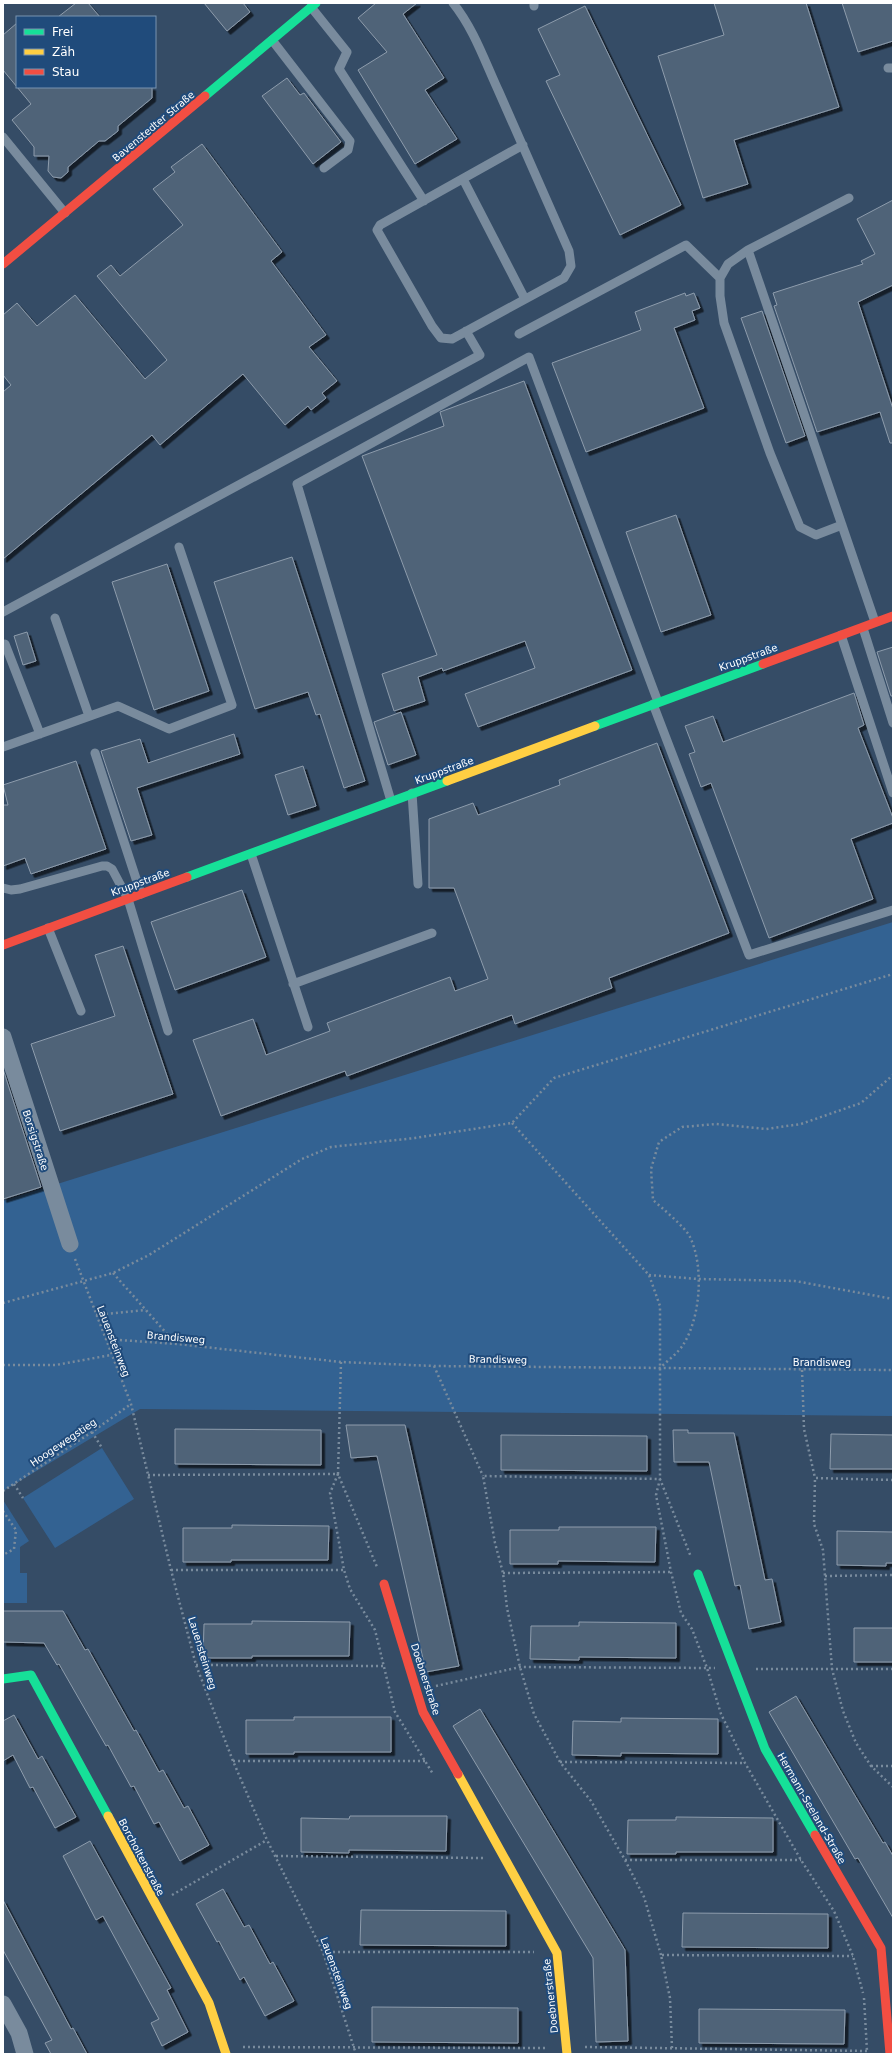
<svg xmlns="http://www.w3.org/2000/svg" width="896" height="2057" font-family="'DejaVu Sans',sans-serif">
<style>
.green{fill:#336292}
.building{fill:#506378;stroke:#8d9cac;filter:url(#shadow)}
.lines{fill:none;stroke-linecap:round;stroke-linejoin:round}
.path{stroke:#798b9d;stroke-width:2.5;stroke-dasharray:2 3;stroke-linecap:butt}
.lane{stroke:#798b9d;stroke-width:9}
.street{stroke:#798b9d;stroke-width:17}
.fast{stroke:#16e098;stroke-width:9}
.slow{stroke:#ffcf43;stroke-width:9}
.jam{stroke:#f24e42;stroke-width:9}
.labels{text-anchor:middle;stroke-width:4;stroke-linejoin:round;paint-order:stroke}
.street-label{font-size:10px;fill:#fff;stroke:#204b7b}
</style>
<defs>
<filter id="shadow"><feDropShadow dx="3.5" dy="3.5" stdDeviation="0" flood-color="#0009"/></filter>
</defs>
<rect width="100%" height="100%" fill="#354c66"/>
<path class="green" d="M 893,922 L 893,1416 L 140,1409 L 3,1491 L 3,1201 Z
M 102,1448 L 134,1499 L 55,1548 L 23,1498 Z
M 3,1500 L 29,1541 L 20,1547 L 20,1573 L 27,1573 L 27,1603 L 3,1603 Z"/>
<path class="building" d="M 76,3 L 88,3 L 100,17 L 58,17 Z
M 204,3 L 243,3 L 250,12 L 227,31 Z
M 376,3 L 417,3 L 403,14 L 444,78 L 425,90 L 457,139 L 415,164 L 358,70 L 387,52 L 358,18 Z
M 714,3 L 806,3 L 839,107 L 734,140 L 748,184 L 703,198 L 658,56 L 724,35 Z
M 842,3 L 893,3 L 893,41 L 858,52 Z
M 585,6 L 681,205 L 620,235 L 546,81 L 560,75 L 538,29 Z
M 17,23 L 17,87 L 3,70 L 3,35 Z
M 287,78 L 300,95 L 304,93 L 341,142 L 313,164 L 262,96 Z
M 17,87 L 152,87 L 152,98 L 118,126 L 118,131 L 105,141 L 99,141 L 68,167 L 68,172 L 61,178 L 53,177 L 48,171 L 49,156 L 34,156 L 34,147 L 12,120 L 31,104 Z
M 202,144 L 282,252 L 271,261 L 326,335 L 309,347 L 337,381 L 322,393 L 326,398 L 311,410 L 308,406 L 285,425 L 243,374 L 160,445 L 152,435 L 3,559 L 3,392 L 11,385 L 3,375 L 3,315 L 17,303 L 37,326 L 75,295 L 145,379 L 167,360 L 97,276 L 111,265 L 120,276 L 183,225 L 153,189 L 175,172 L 171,167 Z
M 893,200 L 893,285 L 858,302 L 893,409 L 893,443 L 890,443 L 880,412 L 817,432 L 774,306 L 777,305 L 773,293 L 863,264 L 861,261 L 875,254 L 857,219 Z
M 685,293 L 686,296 L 694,293 L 700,308 L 692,311 L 695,320 L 674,328 L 704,408 L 586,452 L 552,363 L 641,330 L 635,312 Z
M 762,311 L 805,436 L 786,443 L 741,318 Z
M 524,381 L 632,670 L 478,727 L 465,694 L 535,668 L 525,641 L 443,671 L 442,668 L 418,677 L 425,701 L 394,711 L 382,674 L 437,655 L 362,456 L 444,426 L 440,412 Z
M 676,515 L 711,615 L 661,632 L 626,532 Z
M 292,557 L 365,781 L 344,788 L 320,714 L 316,715 L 308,692 L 255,709 L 214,582 Z
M 167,564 L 209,691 L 154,710 L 112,582 Z
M 27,632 L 36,661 L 23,665 L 14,636 Z
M 893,647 L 893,696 L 891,696 L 877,652 Z
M 854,693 L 864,725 L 858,728 L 893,818 L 893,823 L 851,839 L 873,899 L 769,938 L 711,783 L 701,787 L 689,754 L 695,752 L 685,726 L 713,716 L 723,742 Z
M 401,712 L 416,755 L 388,765 L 374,722 Z
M 234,734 L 240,754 L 137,788 L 152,835 L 131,841 L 101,751 L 140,739 L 148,763 Z
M 657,743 L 729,933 L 609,978 L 612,988 L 515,1024 L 512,1015 L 347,1076 L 345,1071 L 221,1116 L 193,1040 L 253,1019 L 266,1055 L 330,1031 L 327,1023 L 450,977 L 455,991 L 488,979 L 454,888 L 429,888 L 429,819 L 473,803 L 478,815 L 560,785 L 559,780 Z
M 76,761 L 106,849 L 31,874 L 25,858 L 3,866 L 3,805 L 8,805 L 3,785 Z
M 303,766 L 316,806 L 288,815 L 275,775 Z
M 242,890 L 266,957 L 175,990 L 151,922 Z
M 123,946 L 173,1094 L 60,1131 L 31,1044 L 115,1016 L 95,955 Z
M 3,1069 L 41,1187 L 3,1199 Z
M 346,1425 L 405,1425 L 459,1666 L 426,1672 L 377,1456 L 351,1458 Z
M 175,1429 L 321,1430 L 321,1465 L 175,1464 Z
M 673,1430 L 688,1430 L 688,1433 L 734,1433 L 765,1580 L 772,1579 L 781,1622 L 749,1629 L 740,1585 L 735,1586 L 709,1462 L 674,1462 Z
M 831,1434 L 893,1435 L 893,1469 L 830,1469 Z
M 501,1435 L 647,1436 L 647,1471 L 501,1470 Z
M 232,1525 L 329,1526 L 328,1560 L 231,1560 L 231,1562 L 183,1562 L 183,1528 L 232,1528 Z
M 559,1527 L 656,1527 L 655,1562 L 558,1561 L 558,1564 L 510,1564 L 510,1530 L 559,1530 Z
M 837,1531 L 893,1532 L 893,1563 L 886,1563 L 886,1566 L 837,1565 Z
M 3,1611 L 63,1611 L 85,1650 L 88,1649 L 134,1731 L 136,1730 L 159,1772 L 163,1770 L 184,1808 L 188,1806 L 209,1845 L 180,1861 L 159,1822 L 154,1824 L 134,1786 L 131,1787 L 108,1745 L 106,1746 L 59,1664 L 57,1665 L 44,1643 L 3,1642 Z
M 252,1621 L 350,1622 L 349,1656 L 252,1656 L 252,1658 L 203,1658 L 204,1624 L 252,1624 Z
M 579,1622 L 676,1623 L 676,1658 L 579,1657 L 579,1660 L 530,1659 L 531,1626 L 579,1626 Z
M 854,1628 L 893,1628 L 893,1662 L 854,1662 Z
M 796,1696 L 883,1843 L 885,1842 L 893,1856 L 893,1918 L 858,1858 L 855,1859 L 769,1712 Z
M 480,1709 L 625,1950 L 628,2041 L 596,2042 L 593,1958 L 453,1726 Z
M 14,1715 L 38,1759 L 42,1756 L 76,1817 L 55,1828 L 33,1787 L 30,1788 L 13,1755 L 3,1761 L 3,1721 Z
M 294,1717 L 391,1717 L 391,1752 L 294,1752 L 294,1754 L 246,1754 L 246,1720 L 294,1720 Z
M 621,1718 L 718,1719 L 718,1754 L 621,1753 L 621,1756 L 572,1755 L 573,1721 L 621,1722 Z
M 350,1816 L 447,1816 L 446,1851 L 349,1850 L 349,1853 L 301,1852 L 301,1818 L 349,1819 Z
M 676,1817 L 773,1818 L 773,1852 L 676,1852 L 676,1854 L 627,1854 L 628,1820 L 676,1820 Z
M 90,1841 L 171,1988 L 167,1990 L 188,2032 L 162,2046 L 151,2023 L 159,2019 L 103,1916 L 96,1920 L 63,1856 Z
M 223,1889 L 244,1927 L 249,1925 L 270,1964 L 273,1962 L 294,2001 L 265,2016 L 244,1977 L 240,1980 L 219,1941 L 217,1942 L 196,1904 Z
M 3,1900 L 71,2029 L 73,2028 L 87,2054 L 51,2054 L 45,2043 L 52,2040 L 3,1950 Z
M 361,1910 L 506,1911 L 506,1946 L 360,1945 Z
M 683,1913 L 828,1914 L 828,1948 L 682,1947 Z
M 372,2007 L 518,2008 L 518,2043 L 372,2042 Z
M 699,2009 L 845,2010 L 844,2044 L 699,2043 Z"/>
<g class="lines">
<path class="path" d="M 512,1123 L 649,1275 L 660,1306 L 660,1479 L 691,1557
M 75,1259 L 131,1404 L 171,1570 L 196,1665 L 233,1761 L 267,1840 L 323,1952 L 356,2054
M 113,1273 L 176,1344
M 649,1275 L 698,1279 L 795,1281 L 893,1299
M 3,1303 L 113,1273 L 149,1255 L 302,1159 L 331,1147 L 415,1138 L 512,1123 L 554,1078 L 893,974
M 96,1315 L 146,1310
M 105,1339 L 177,1344 L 341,1362 L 434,1366 L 893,1370
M 341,1362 L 338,1474 L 377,1567
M 3,1365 L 56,1365 L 111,1355
M 434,1366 L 483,1476
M 659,1369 C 667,1361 678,1353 683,1345 C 701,1317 704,1266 690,1237 C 686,1228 662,1208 653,1200 L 651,1169 L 659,1142 L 682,1127 L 716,1124 L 766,1129 L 801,1124 L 861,1103 L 893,1075
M 802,1370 L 804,1429 L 815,1478
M 92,1432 L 102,1448
M 148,1475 L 338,1474 L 330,1493 L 344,1570 L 350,1589 L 375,1630 L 395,1712 L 433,1774
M 893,1480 L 815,1478 L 814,1524 L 823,1550 L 832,1669 L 843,1711 L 856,1743 L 871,1766 L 893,1787
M 14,1484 L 23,1498
M 3,1491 L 92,1432 L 131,1404
M 3,1511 L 16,1530 L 14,1549 L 3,1555
M 171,1570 L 344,1570
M 503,1573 L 671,1572
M 825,1576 L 893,1575
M 196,1665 L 384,1666
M 756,1669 L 893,1669
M 436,1686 L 520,1667 L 715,1668
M 233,1761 L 425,1761
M 560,1762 L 745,1763
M 871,1766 L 893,1766
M 276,1856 L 483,1858
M 625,1860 L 801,1860
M 172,1895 L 267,1840
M 323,1952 L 534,1952
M 661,1955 L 644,1897 L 625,1860 L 591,1801 L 560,1762 L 534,1714 L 520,1667 L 507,1608 L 503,1573 L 495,1543 L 483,1476 L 660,1479 L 656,1495 L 671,1572 L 681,1613 L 692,1629 L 707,1668 L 721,1714 L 745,1763 L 801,1860 L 834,1911 L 853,1956 L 863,1993
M 864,1998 L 867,2051
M 243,2047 L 548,2048
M 585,2047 L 868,2051
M 672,2048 L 670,1998 L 661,1955 L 853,1956"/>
<path class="lane" d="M 453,3 C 474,29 485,62 499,92 C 522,145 546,198 569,251 L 571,266 L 564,278 L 452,339 L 441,338 L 432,326 L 377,230 L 380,225 L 523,145
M 534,3 L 534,6
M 311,7 L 347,52 L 339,69 L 424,201
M 272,40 L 350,141 L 348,150 L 324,168
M 888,68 L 893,68
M 3,137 L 65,213
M 463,179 L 525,299
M 849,198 L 748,250 L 875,622
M 748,250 L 728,264 L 720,278 L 720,296 L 724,323 L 770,453 L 800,527 L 816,535 L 842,525
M 519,334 L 686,245 L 720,278
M 3,612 L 480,355 L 466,331
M 55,618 L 89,716
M 863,628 L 893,723
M 841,635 L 893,793
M 5,644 L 40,734
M 653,704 L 749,955 L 893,910
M 3,747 L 118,706 L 169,729 L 232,705 L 179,547
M 95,753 L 141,894
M 412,793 L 418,884
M 391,801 L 297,484 L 529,357 L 658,702
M 251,854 L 308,1027
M 3,888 L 11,890 L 20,889 L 102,866 L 107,866 L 112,869 L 128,899 L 168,1031
M 48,928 L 81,1011
M 293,984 L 432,933"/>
<path class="street" d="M 3,1037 L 70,1244
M 3,2004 L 19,2033 L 25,2054"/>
<path class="fast" d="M 205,96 L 316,3
M 595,726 L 763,664
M 187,877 L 447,781
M 698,1574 L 765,1749 L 815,1835
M 3,1679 L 31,1675 L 108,1816"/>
<path class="slow" d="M 447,781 L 595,726
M 458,1774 L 557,1953 L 567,2054
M 108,1816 L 209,2003 L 226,2054"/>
<path class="jam" d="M 3,264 L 205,96
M 763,664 L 893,616
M 3,945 L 187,877
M 384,1584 L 423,1712 L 458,1774
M 815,1835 L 881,1948 L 890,2054"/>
</g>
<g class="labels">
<g class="street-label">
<text transform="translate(153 126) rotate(-40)" y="4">Bavenstedter Straße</text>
<text transform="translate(748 657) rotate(-20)" y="4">Kruppstraße</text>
<text transform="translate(444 770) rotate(-20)" y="4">Kruppstraße</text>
<text transform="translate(140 882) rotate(-20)" y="4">Kruppstraße</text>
<text transform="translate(36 1140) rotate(72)" y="4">Borsigstraße</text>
<text transform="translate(176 1337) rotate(5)" y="4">Brandisweg</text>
<text transform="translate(114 1341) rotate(69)" y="4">Lauensteinweg</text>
<text transform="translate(498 1359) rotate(1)" y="4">Brandisweg</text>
<text x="822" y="1366">Brandisweg</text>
<text transform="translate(63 1442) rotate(-34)" y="4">Hoogewegstieg</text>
<text transform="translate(203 1653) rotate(73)" y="4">Lauensteinweg</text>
<text transform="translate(426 1679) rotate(72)" y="4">Doebnerstraße</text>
<text transform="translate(812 1808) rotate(60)" y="4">Hermann-Seeland-Straße</text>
<text transform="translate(142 1857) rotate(62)" y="4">Borcholtenstraße</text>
<text transform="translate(337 1973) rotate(70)" y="4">Lauensteinweg</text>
<text transform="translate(550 1996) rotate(-96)" y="4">Doebnerstraße</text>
</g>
</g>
<rect width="896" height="2057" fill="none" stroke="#ffffff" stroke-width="8"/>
<rect x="16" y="16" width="140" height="72" fill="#204b7b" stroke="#7993b0"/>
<rect x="24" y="29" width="20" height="6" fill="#16e098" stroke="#7993b0"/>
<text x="52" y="36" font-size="12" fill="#ffffff">Frei</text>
<rect x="24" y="49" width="20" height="6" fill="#ffcf43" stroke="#7993b0"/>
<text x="52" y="56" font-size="12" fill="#ffffff">Zäh</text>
<rect x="24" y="69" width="20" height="6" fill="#f24e42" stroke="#7993b0"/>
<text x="52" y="76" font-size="12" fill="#ffffff">Stau</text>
</svg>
